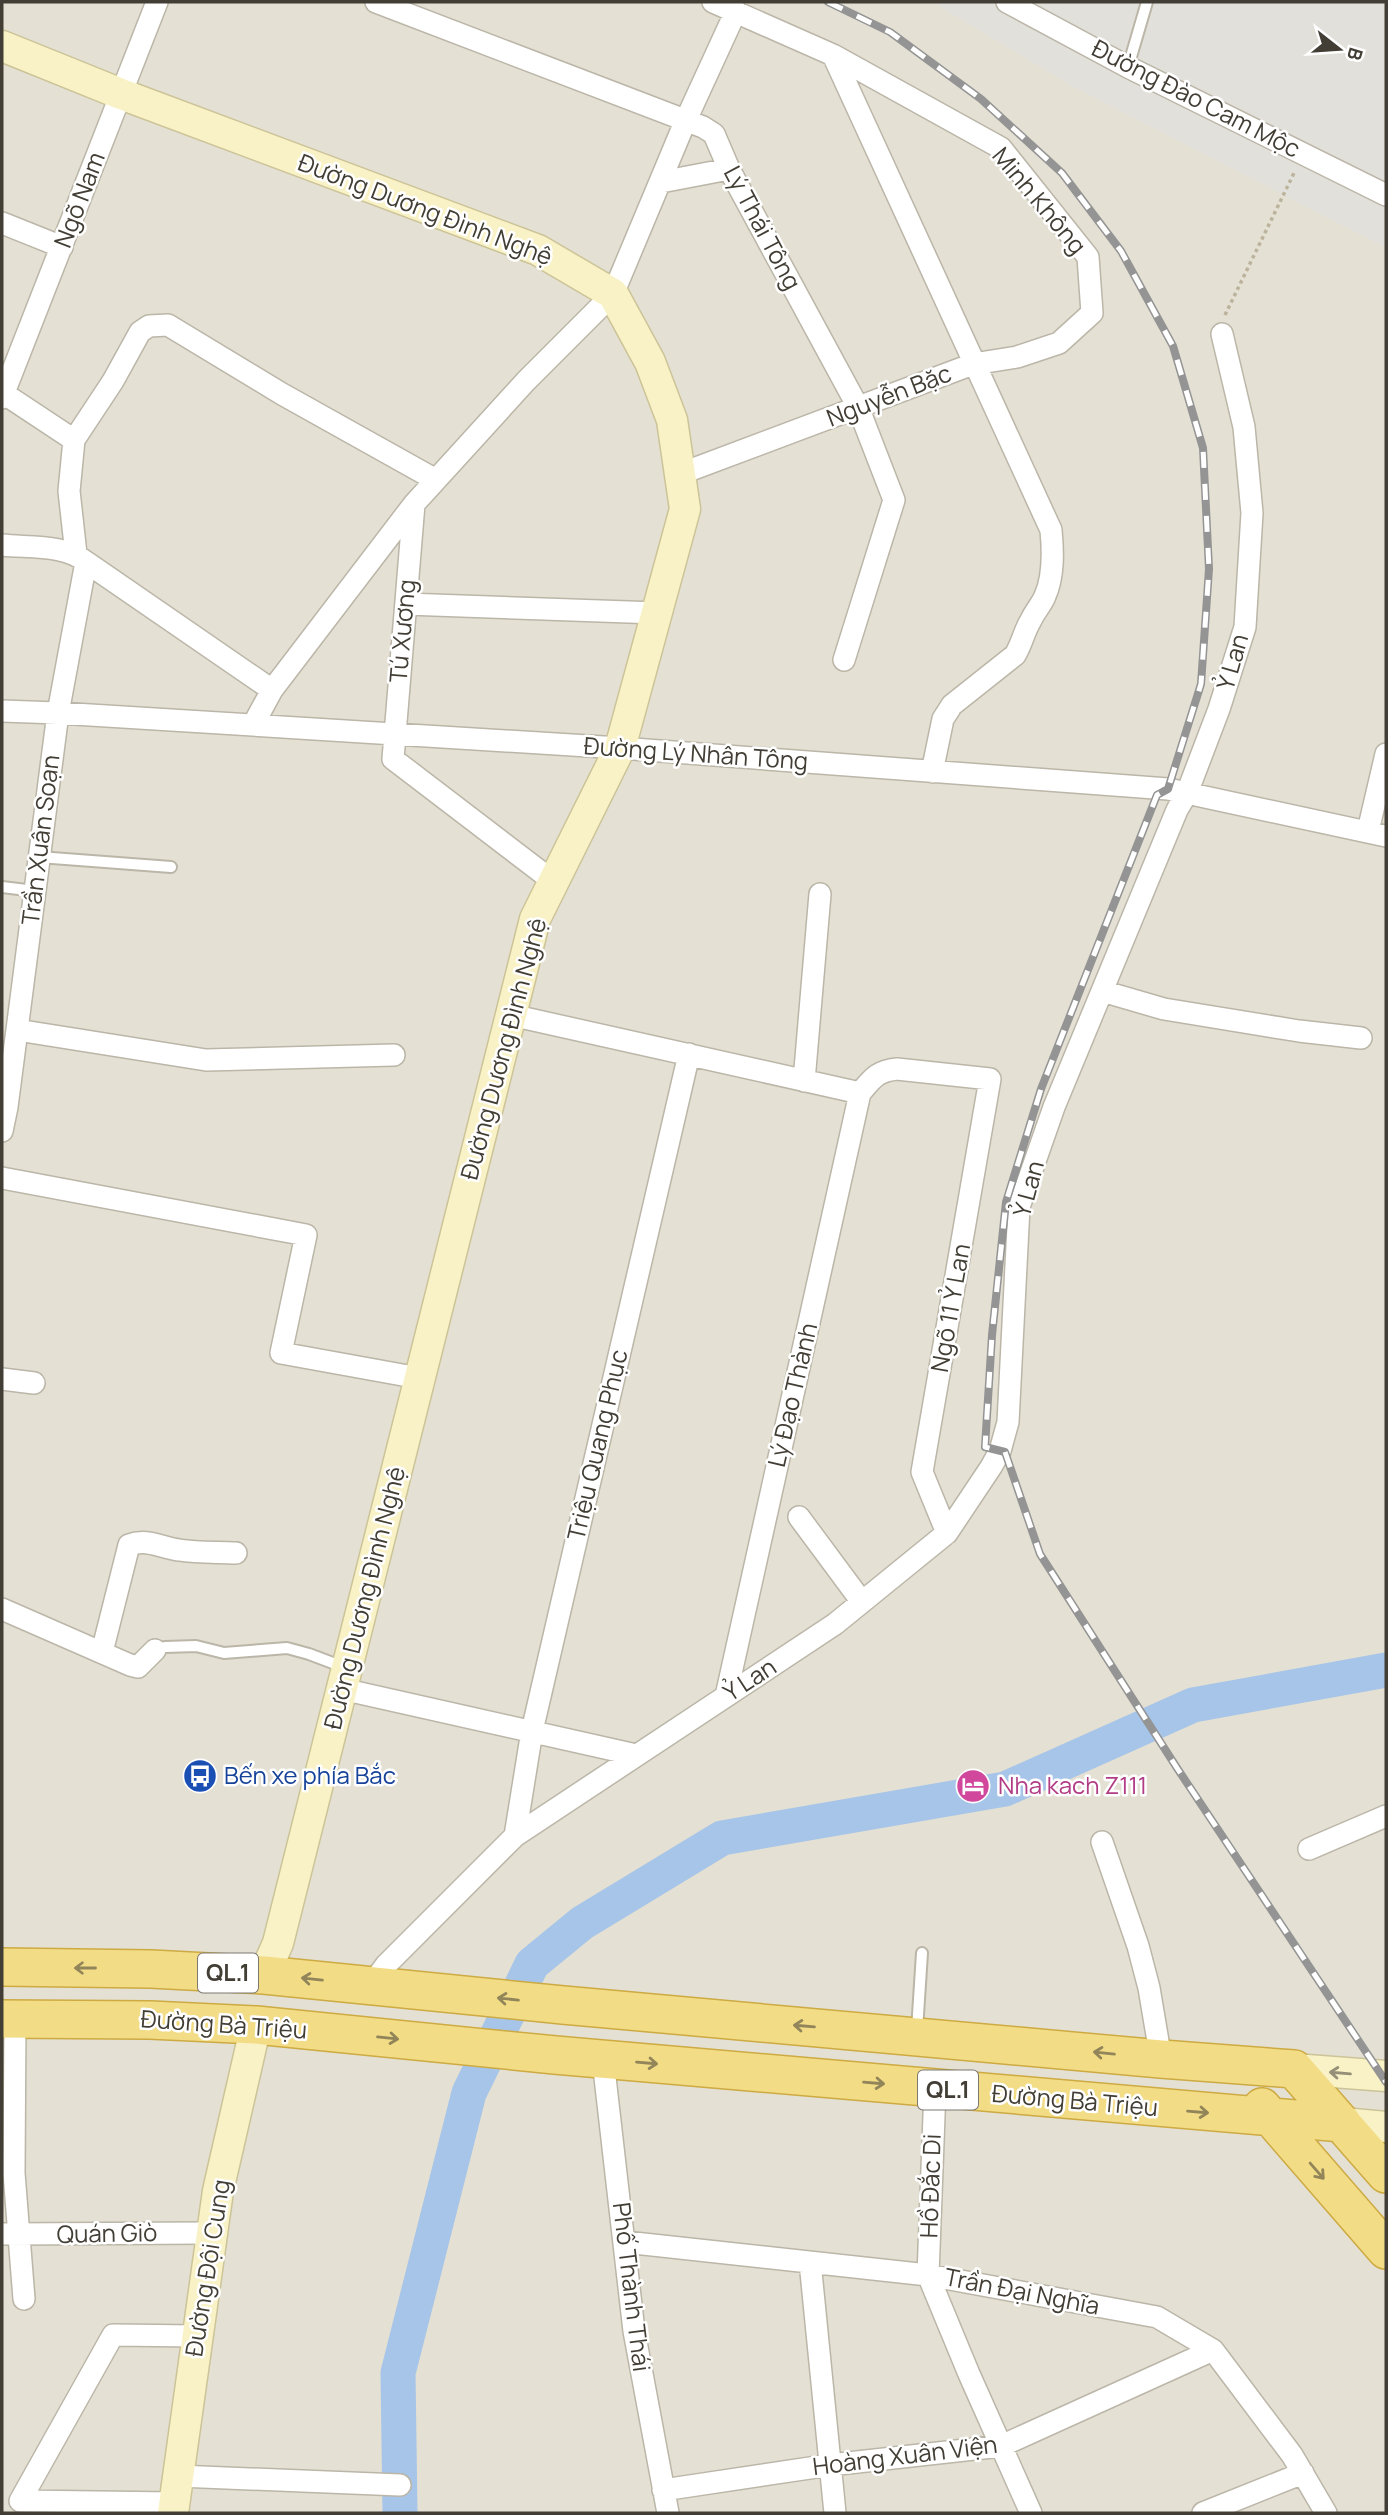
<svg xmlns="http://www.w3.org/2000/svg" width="1388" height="2515" font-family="Manrope,sans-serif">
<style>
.residential{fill:#e4e0d3}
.industrial{fill:#e2e0da}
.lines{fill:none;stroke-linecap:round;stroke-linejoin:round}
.river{stroke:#a6c5e8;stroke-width:35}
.service-casing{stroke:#bbb6a8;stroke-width:14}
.minor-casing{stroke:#bbb6a8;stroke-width:24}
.secondary-casing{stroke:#ccc498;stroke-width:33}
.trunk-casing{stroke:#cdaa42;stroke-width:40}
.path{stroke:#bbb39b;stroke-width:3.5;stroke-dasharray:3.5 3.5;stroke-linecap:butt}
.service{stroke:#fff;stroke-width:10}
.minor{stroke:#fff;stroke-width:21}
.secondary{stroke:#f9f2c6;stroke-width:30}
.trunk{stroke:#f2dc86;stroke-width:37}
.rail-casing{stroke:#949494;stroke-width:8}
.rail{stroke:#fff;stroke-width:5;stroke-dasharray:16;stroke-linecap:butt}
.oneway{stroke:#918559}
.oneway2{stroke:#948f76}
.labels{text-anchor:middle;stroke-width:5;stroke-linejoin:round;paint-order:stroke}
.shield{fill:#fff;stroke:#7b7872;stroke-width:2}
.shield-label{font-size:23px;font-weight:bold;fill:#423e35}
.street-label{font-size:24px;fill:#423e35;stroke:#fff}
.transit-label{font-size:24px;fill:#164399;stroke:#fff;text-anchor:start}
.hotel-label{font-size:24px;fill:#b23c85;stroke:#fff;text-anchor:start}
</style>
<rect width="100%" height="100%" fill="#f0eee5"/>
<path class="residential" d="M 2,2 L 1386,2 L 1386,2513 L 2,2513 Z"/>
<path class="industrial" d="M 932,2 L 1386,2 L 1386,248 L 1075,88 Z"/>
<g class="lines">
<path class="river" d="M 400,2513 L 398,2373 L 469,2093 L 532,1964 L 582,1923 L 722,1838 L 1005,1789 L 1193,1705 L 1386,1670"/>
<g class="service-casing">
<path id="service" d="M 1128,67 L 1147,2
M 39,857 L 171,867
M 2,887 L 35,891
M 155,1650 L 165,1647 L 196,1646 L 224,1653 L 287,1648 L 309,1654 L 346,1668
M 917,2030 L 922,1953"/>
</g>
<g class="minor-casing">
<path id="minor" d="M 376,2 L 703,127 L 714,134 L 729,169 L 858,407 L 894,500 L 844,660
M 1007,2 L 1128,67 L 1386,195
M 833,55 L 1051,530 C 1053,551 1054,576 1045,596 C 1042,604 1035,611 1031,620 C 1024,631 1022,644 1015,655 L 952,705 L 943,719 L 932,772
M 661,182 L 729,169
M 2,223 L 62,247
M 3,393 L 74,440 L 113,381 L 140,332 L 149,326 L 168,325 L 282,394 L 436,480
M 2,398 L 157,2
M 74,440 L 69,491 L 76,554
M 680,474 L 973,364 L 1017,357 L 1059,343 L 1092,313 L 1088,257 L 1001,148 L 833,55 L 713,2
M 414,504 L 393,759 L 554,882
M 2,545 C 29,548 65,544 86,562 L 58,713 L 7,1107 L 2,1131
M 86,562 L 272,690
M 406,604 L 657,613
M 2,711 L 58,713 L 620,748 L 1168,789 L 1386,836
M 253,725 L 272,690 L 414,504 L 526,381 L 613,294 L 685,122 L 736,11
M 1368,831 L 1386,754
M 1102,991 L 1164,1009 L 1299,1031 L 1361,1038
M 511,1015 L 860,1093
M 17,1030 L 206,1060 L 394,1055
M 804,1081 L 820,894
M 2,1178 L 306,1235 L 281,1353 L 419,1378
M 2,1379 L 34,1383
M 799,1517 L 862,1602
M 2,1609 L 130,1665 L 138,1667 L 155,1650
M 102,1652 L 129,1545 C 147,1538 162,1548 179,1550 C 198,1553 217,1552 236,1553
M 342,1689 L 636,1755
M 726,1696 L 860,1093 C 873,1078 877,1071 897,1069 L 990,1079 L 922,1472 L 947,1533
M 515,1836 L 532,1731 L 689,1054
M 1102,1842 L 1138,1946 L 1149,1988 L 1161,2059
M 1309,1849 L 1386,1816
M 371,1985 L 386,1965 L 515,1836 L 835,1624 L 947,1533 L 991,1467 L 1000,1451 L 1008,1422 L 1019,1207 L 1054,1107 L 1177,810 L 1187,793 L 1219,709 L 1245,627 L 1252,513 L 1244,427 L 1222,334
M 15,2019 L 14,2173 L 24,2299
M 603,2060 L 634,2331 L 668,2513
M 935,2089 L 928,2275 L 969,2374 L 1031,2513
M 2,2234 L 212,2233
M 625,2242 L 928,2275 L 1157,2317 L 1213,2350 L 1292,2455 L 1326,2513
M 810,2262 L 835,2513
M 178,2476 L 400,2485
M 663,2490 L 830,2465 L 1001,2446 L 1213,2350
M 174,2503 L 20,2501 L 113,2335 L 198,2336
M 1203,2513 L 1303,2473"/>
</g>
<g class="secondary-casing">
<path id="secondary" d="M 2,46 L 121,94 L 538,250 L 613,294 L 650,362 L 672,420 L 685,509 L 620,748 L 535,919 L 278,1943 L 264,1975
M 1294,2069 L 1386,2076
M 1342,2123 L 1386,2127
M 173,2513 L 218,2191 L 256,2025"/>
</g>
<g class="trunk-casing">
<path id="trunk" d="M 2,1967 L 151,1969 L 264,1975 L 563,2005 L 1161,2059 L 1294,2069 L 1386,2174
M 2,2019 L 150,2020 L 256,2025 L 555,2055 L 1342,2123
M 1262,2107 L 1386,2250"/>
</g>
<path class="path" d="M 1225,315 L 1295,171"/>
<use href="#service" class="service"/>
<use href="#minor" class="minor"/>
<use href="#secondary" class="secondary"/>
<use href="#trunk" class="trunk"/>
<g class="rail-casing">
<path id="rail" d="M 828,2 L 890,32 L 981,99 L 1062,173 L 1121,251 L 1173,346 L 1203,448 L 1209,569 L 1201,684 L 1168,789 L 1157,795 L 1041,1089 L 1006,1202 L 992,1335 L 985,1447 L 1005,1452 L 1040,1554 L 1177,1768 L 1386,2082"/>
</g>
<use href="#rail" class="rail"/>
</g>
<defs><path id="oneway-shaft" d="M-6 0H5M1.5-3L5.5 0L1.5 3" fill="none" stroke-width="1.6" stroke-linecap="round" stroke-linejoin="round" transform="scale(1.75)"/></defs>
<g class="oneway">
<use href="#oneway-shaft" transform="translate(85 1968) rotate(-180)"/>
<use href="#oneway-shaft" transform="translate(312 1979) rotate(-174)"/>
<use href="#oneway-shaft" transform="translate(508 1999) rotate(-174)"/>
<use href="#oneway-shaft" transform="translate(804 2026) rotate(-175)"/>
<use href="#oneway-shaft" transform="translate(388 2038) rotate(6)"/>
<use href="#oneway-shaft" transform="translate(1104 2053) rotate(-174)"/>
<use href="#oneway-shaft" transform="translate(647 2063) rotate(5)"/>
<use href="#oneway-shaft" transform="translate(874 2083) rotate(5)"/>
<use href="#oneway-shaft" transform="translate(1198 2112) rotate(5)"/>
<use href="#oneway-shaft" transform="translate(1317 2171) rotate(49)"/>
</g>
<use class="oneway2" href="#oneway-shaft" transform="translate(1340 2073) rotate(-175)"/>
<defs>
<g id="bus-disc" transform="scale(1.75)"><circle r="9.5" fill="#1a4fb4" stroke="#fff"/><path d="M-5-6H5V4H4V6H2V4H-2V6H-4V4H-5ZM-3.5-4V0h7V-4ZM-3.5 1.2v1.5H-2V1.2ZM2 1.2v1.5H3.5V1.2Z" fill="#fff"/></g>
<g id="hotel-disc" transform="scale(1.75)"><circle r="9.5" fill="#d1479c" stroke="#fff"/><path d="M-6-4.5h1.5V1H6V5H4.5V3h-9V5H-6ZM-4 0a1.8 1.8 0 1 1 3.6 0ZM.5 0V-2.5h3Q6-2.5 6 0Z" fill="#fff"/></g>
</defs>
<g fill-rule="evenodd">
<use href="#bus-disc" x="200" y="1776"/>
<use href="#hotel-disc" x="973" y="1786"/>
</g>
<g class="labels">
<g class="shield">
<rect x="198" y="1953.5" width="60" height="39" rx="5"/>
<rect x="918" y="2070.5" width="60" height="39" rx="5"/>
</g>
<g class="shield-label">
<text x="228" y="1981">QL.1</text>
<text x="948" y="2098">QL.1</text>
</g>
<g class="street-label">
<text transform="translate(1196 99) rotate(27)" y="8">Đường Đào Cam Mộc</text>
<text transform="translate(80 200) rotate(-69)" y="8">Ngõ Nam</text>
<text transform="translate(1039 201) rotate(50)" y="8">Minh Không</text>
<text transform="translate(425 210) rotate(21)" y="8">Đường Dương Đình Nghệ</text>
<text transform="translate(762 228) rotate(62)" y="8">Lý Thái Tông</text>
<text transform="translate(889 396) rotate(-21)" y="8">Nguyễn Bặc</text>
<text transform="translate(403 631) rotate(-85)" y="8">Tú Xương</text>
<text transform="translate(1233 662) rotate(-74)" y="8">Ỷ Lan</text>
<text transform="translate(696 754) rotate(4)" y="8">Đường Lý Nhân Tông</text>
<text transform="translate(41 840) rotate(-83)" y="8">Trần Xuân Soạn</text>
<text transform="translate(504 1049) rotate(-75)" y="8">Đường Dương Đình Nghệ</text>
<text transform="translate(1029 1189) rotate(-75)" y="8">Ỷ Lan</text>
<text transform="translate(951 1308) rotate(-80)" y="8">Ngõ 11 Ỷ Lan</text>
<text transform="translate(793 1395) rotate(-77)" y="8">Lý Đạo Thành</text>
<text transform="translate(598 1445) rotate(-77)" y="8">Triệu Quang Phục</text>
<text transform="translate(365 1598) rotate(-76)" y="8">Đường Dương Đình Nghệ</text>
<text transform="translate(750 1680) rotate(-33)" y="8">Ỷ Lan</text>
<text transform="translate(224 2025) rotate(4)" y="8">Đường Bà Triệu</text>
<text transform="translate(1075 2101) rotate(5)" y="8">Đường Bà Triệu</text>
<text transform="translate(931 2186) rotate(-88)" y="8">Hồ Đắc Di</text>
<text transform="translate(107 2234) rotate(-1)" y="8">Quán Giò</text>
<text transform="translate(208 2268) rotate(-81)" y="8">Đường Đội Cung</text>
<text transform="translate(631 2287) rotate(83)" y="8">Phố Thành Thái</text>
<text transform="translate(1022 2292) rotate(11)" y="8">Trần Đại Nghĩa</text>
<text transform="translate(905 2456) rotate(-7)" y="8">Hoàng Xuân Viện</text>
</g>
<g class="transit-label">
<text x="224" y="1784">Bến xe phía Bắc</text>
</g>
<g class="hotel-label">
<text x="998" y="1794">Nha kach Z111</text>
</g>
</g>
<rect width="1388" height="2515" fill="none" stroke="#423e35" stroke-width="7"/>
<g transform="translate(1339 49) rotate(107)" stroke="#ffffff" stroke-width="5" paint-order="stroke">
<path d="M0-5L12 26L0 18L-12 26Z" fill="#423e35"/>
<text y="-10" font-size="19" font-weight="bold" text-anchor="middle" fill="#423e35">B</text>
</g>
</svg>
